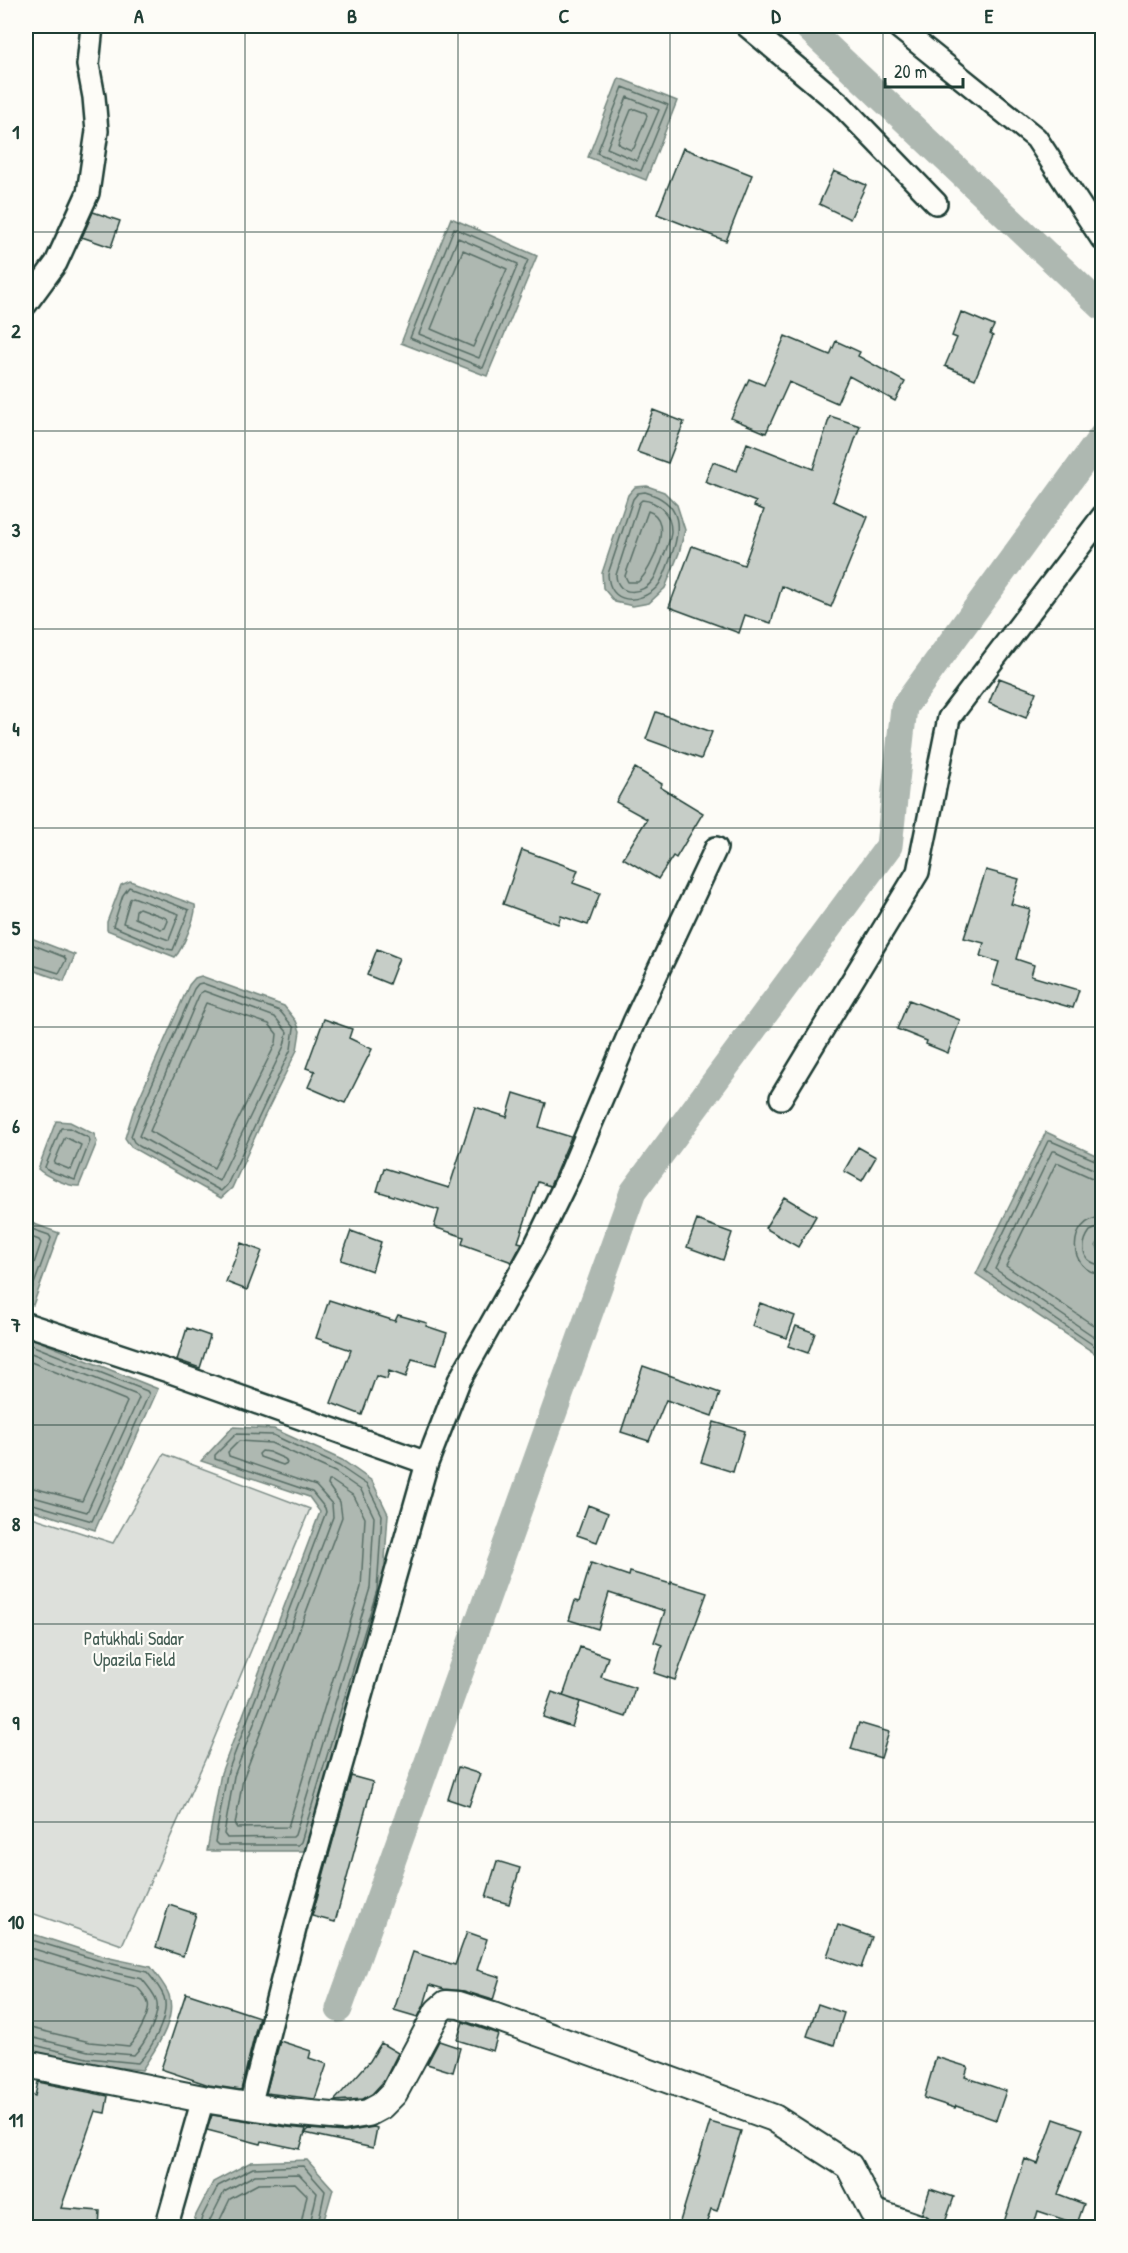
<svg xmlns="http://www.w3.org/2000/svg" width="1128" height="2253" font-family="'Patrick Hand',sans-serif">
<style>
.green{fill:#dde0db;stroke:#7e8e88;stroke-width:1.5}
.water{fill:#aeb8b1;stroke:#75877f;stroke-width:1.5}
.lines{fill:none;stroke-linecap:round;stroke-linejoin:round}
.shore{stroke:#586e66;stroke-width:1.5}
.canal{stroke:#aeb8b1;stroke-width:27}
.building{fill:#c6cdc7;stroke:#1f3d34;stroke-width:1.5}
.minor-casing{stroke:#1f3d34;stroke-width:26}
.tertiary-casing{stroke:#1f3d34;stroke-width:30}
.minor{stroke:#fdfcf7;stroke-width:21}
.tertiary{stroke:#fdfcf7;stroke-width:26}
.grid{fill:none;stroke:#1f3d34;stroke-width:1.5;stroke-opacity:0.55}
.labels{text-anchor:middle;stroke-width:4.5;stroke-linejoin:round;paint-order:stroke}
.park-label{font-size:18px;fill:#455e55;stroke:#fdfcf7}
.neatline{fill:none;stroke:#1f3d34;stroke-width:2}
.grid-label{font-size:20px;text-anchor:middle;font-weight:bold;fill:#1f3d34}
</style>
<rect width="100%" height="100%" fill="#fdfcf7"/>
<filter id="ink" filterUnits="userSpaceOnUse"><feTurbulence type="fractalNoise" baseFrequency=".0167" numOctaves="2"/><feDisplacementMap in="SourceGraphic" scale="12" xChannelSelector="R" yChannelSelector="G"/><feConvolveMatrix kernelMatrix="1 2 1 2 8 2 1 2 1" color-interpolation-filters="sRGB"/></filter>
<g filter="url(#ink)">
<path class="green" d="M 164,1454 L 310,1509 L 209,1751 L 122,1945 L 26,1911 L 26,1515 L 113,1543 Z"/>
<path class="water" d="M 619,78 L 677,101 L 646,180 L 588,157 Z
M 451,218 L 537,256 L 487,376 L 401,343 Z
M 647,486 L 664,492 L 677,505 L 685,530 L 679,553 L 665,588 L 649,603 L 633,606 L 615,602 L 603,588 L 602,573 L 628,495 L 635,487 Z
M 130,881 L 195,905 C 197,915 182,950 175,957 L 107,930 L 107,922 L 121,885 Z
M 26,936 L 75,955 L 64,981 L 26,968 Z
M 201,976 L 284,1006 L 296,1021 L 300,1031 L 297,1050 L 263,1119 L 232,1188 L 221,1198 L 131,1147 L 125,1138 L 133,1112 L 189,985 L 195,978 Z
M 56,1121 L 70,1122 L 94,1134 L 97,1142 L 79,1186 C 70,1187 45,1176 38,1169 Z
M 1046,1132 L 1102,1158 L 1102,1236 L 1096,1246 L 1102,1254 L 1102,1358 L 976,1274 Z
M 26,1221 L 59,1233 L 33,1305 L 26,1302 Z
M 26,1336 L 158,1389 L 95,1530 L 26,1508 Z
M 233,1427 L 274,1429 L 342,1460 L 372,1481 L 388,1514 L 383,1590 L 305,1851 L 207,1851 L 221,1773 L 320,1512 L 309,1497 L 201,1461 Z
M 26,1935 L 36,1935 L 105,1957 L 151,1967 C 157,1976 166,1986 169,1995 C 177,2021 155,2049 142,2070 L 86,2064 L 26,2049 Z
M 307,2160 L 333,2189 L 322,2227 L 192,2227 L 196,2215 L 213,2182 L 251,2162 Z"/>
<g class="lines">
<path class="shore" d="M 623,87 L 668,105 L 641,171 L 597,153 Z
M 627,97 L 659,110 L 637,161 L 607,148 Z
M 635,109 L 646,113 L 647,116 L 634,148 L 631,150 L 620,145 L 618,142 L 631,110 Z
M 454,228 L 528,260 L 483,368 L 410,338 Z
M 458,238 L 518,264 L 479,358 L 419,334 Z
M 463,250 L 507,269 L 473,347 L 431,329 Z
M 645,492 C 684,503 682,530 669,562 C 666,570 663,580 657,587 C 639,605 609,605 608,574 L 633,499 L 638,493 Z
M 642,500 C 658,501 671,514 671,531 C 671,541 664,553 661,563 C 658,568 657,575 653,580 C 643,595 617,597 616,575 L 639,503 Z
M 648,511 C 675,519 652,570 638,582 L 628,582 L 625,576 Z
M 129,887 L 189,910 L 173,950 L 167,949 L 113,926 L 123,895 Z
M 133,897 L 179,914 L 169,940 L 123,923 L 130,899 Z
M 139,908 L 166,918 L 168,921 L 165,928 L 161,929 L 135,918 L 136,910 Z
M 26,942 L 64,957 L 66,960 L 59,973 L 26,963
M 202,983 L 280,1011 L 294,1028 L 291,1049 L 227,1185 L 221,1191 L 139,1146 L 134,1142 L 131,1136 L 139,1114 L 194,989 L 198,984 Z
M 204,991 L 275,1017 L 287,1032 L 284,1046 L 219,1181 L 139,1136 L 200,993 Z
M 206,1003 L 269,1024 L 277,1034 L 276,1043 L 214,1168 L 150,1131 Z
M 61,1128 L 69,1128 L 89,1138 L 90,1141 L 75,1180 L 47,1170 L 45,1167 Z
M 65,1137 L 81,1145 L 71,1170 L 54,1163 Z
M 1102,1163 L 1051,1141 L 1048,1141 L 985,1271 L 1102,1351
M 1102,1171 L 1095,1170 L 1055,1151 L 1052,1151 L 995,1269 L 1102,1342
M 1102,1180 L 1092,1178 L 1059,1163 L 1056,1163 L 1006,1266 L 1102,1331
M 1102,1217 C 1067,1219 1066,1272 1102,1274
M 1102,1226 L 1090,1231 C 1080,1245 1081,1263 1102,1265
M 26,1227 L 49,1235 L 51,1238 L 30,1295 L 26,1297
M 26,1235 L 39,1240 L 41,1243 L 26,1287
M 26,1343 L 147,1391 L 149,1394 L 92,1521 L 26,1502
M 26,1351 L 137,1395 L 139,1398 L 87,1512 L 26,1495
M 26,1360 L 125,1400 L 127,1402 L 82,1501 L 26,1486
M 236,1434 L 273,1435 L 339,1466 L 367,1485 L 382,1515 L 377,1590 L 301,1842 L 298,1845 L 218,1845 L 215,1842 L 227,1774 L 326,1512 L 325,1508 L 312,1492 L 215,1459 L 215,1455 Z
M 239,1441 L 271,1443 L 335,1472 L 361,1490 L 374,1517 L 370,1588 L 295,1835 L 293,1837 L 227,1838 L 224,1834 L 234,1776 L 333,1517 L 332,1504 L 316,1486 L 229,1456 L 228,1452 Z
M 262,1451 L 269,1452 L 285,1459 L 287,1463 L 283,1465 L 260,1457 L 259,1454 Z
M 329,1481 L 332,1481 L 354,1496 L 365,1518 L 361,1587 L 288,1827 L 237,1828 L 235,1825 L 243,1779 L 342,1517 L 340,1502 L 328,1485 Z
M 26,1941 L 35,1941 L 104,1962 L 147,1972 C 153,1979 161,1989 164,1997 C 170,2016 151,2050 138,2063 L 87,2058 L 26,2043
M 26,1948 L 34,1949 L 102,1970 L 142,1979 C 147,1985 153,1992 156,1999 C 162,2014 144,2045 134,2055 L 88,2051 L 26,2036
M 26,1957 L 137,1987 C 141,1991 146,1997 148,2003 C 151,2013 136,2039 129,2046 L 90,2042 L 26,2027
M 199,2228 L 202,2217 L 218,2186 L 253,2168 L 303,2166 L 325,2191 L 317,2228
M 206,2228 L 224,2192 L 255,2175 L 299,2174 L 317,2193 L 309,2228
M 216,2228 L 230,2199 L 258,2184 L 295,2183 L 307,2195 L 300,2228"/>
<path class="canal" d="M 806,26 L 1102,307
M 339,2009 L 633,1192 L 889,846 L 904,707 L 1102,436"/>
</g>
<path class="building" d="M 683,148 L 752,175 L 726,241 L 657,214 Z
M 834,171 L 866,185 L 850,219 L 819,204 Z
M 93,212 L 120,221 L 111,247 L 82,237 Z
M 961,312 L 994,326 L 990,334 L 993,336 L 975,379 L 945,366 L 957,338 L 952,336 Z
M 785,336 L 830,355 L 836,341 L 860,352 L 858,356 L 905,382 L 895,401 L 849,376 L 837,403 L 789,382 L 766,433 L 731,418 L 749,379 L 764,385 Z
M 653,410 L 684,422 L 668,463 L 637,452 Z
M 830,416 L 860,426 L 833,501 L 868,517 L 831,607 L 782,586 L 771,623 L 745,615 L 739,633 L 669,607 L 692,546 L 744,565 L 764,510 L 754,506 L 756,502 L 705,482 L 713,462 L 737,471 L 747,443 L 813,469 Z
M 999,678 L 1036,692 L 1026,718 L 989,703 Z
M 656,712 L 712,732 L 701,759 L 646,739 Z
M 635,768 L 662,784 L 660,787 L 703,813 L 676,858 L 673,856 L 658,879 L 623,858 L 647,819 L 616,802 Z
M 522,850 L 578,870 L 573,883 L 600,893 L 588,925 L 561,916 L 558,924 L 503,904 Z
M 986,870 L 1019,879 L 1011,904 L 1030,909 L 1016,959 L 1034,965 L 1031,976 L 1079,990 L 1073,1008 L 992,985 L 999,962 L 980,956 L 984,943 L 964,938 Z
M 377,949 L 399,958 L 389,984 L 367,975 Z
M 909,1000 L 960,1020 L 948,1053 L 926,1044 L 927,1041 L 897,1029 Z
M 324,1019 L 352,1029 L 349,1038 L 372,1049 L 345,1103 L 308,1087 L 315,1071 L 306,1068 Z
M 514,1093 L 546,1103 L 539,1127 L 571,1137 L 550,1186 L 538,1182 L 518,1242 L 522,1243 L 512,1262 L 462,1244 L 464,1237 L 434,1227 L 439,1210 L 377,1191 L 384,1168 L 449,1188 L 475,1107 L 507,1117 Z
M 858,1147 L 876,1157 L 862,1181 L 844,1171 Z
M 784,1197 L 816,1216 L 798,1247 L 765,1228 Z
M 697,1220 L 732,1233 L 723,1260 L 687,1247 Z
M 351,1231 L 381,1242 L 372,1271 L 341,1260 Z
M 241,1243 L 262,1251 L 247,1290 L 226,1282 Z
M 329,1300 L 395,1321 L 398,1315 L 427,1323 L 426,1326 L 447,1333 L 436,1365 L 412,1359 L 406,1377 L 389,1371 L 387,1379 L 376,1376 L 362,1415 L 331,1403 L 351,1350 L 316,1338 Z
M 760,1303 L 795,1316 L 787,1338 L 752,1326 Z
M 796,1326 L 815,1333 L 808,1353 L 788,1346 Z
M 187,1328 L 210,1336 L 200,1368 L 177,1360 Z
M 643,1366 L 720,1393 L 712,1416 L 666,1400 L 649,1441 L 621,1432 Z
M 714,1422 L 745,1431 L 733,1472 L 701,1462 Z
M 588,1505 L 608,1513 L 597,1542 L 577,1535 Z
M 591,1563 L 629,1576 L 630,1572 L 671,1584 L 671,1582 L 707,1593 L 675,1680 L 654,1673 L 662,1645 L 654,1642 L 665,1611 L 609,1593 L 598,1629 L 569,1620 L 575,1601 L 579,1602 Z
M 580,1647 L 608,1657 L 601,1677 L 635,1688 L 626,1717 L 563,1696 Z
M 552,1692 L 580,1702 L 572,1727 L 543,1717 Z
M 859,1723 L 889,1732 L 881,1758 L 851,1749 Z
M 458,1767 L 480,1774 L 469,1806 L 448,1799 Z
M 351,1776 L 373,1782 L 335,1922 L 312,1916 Z
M 497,1861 L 520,1868 L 509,1904 L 486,1897 Z
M 169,1905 L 196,1914 L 183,1956 L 156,1947 Z
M 838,1925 L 872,1937 L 861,1968 L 827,1956 Z
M 467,1932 L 487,1939 L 477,1970 L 500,1977 L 493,2000 L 464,1991 L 444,1989 L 430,1985 L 424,2005 L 418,2017 L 394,2010 L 413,1952 L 455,1965 Z
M 186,1993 L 259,2017 L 241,2090 L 209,2085 L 161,2069 Z
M 818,2004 L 844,2013 L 834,2045 L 807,2036 Z
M 463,2022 L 498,2034 L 493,2051 L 457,2040 Z
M 280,2041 L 311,2051 L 309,2058 L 327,2064 L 315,2099 L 266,2093 Z
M 439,2041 L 460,2048 L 453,2072 L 427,2064 Z
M 381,2043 L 398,2053 L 384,2081 L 372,2094 L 363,2099 L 334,2101 L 370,2061 Z
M 936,2057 L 968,2067 L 965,2077 L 1006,2091 L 996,2120 L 956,2106 L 955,2108 L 924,2098 Z
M 38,2082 L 108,2096 L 105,2113 L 95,2111 L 61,2208 L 100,2211 L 99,2228 L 26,2228 L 26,2092 L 35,2096 Z
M 212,2115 L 287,2127 L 306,2129 L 300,2149 L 262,2141 L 261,2144 L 207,2130 Z
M 1054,2119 L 1083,2129 L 1058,2194 L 1084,2204 L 1077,2224 L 1038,2211 L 1033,2228 L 1002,2228 L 1025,2159 L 1038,2164 Z
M 710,2122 L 741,2131 L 717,2211 L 711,2209 L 705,2228 L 678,2228 Z
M 374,2127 L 377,2128 L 373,2148 L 305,2133 L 309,2129 L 345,2132 Z
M 930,2189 L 954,2197 L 943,2228 L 934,2228 L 931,2219 L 922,2213 Z"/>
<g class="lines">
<g class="minor-casing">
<path id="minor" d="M 747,26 L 840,104 L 936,203
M 897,26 L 1036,138 L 1102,239
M 26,304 L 56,263 L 88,193 L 97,131 L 94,97 L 88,65 L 92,26
M 781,1098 L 918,872 L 949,718 L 1102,517
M 26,1324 L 168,1371 L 427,1463
M 250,2106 L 297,1921 L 427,1463 L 459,1381 L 534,1248 L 569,1176 L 634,1022 L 716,848
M 166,2228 L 203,2099"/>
</g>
<g class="tertiary-casing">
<path id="tertiary" d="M 26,2064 L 203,2099 L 289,2112 L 343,2117 L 368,2113 L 381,2106 L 394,2093 L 438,2011 L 446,2004 L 459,2005 L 493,2016 L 774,2118 L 849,2166 L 873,2212 L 919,2228"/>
</g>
<use href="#minor" class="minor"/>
<use href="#tertiary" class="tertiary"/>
</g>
</g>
<path class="grid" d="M 245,26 L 245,2228M 458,26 L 458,2228M 670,26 L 670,2228M 883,26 L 883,2228M 26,232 L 1102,232M 26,431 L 1102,431M 26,629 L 1102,629M 26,828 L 1102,828M 26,1027 L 1102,1027M 26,1226 L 1102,1226M 26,1425 L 1102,1425M 26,1624 L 1102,1624M 26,1822 L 1102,1822M 26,2021 L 1102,2021"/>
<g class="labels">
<g class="park-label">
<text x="134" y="1645">Patukhali Sadar<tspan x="134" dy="21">Upazila Field</tspan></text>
</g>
</g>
<rect width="1128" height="2253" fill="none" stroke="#fdfcf7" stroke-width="66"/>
<path d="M885 78v9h78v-9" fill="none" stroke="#1f3d34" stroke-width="3"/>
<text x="894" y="78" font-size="18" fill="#1f3d34" stroke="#fdfcf7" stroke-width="4.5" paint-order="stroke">20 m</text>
<rect x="33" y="33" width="1062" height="2187" class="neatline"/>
<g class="grid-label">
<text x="139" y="23">A</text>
<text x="352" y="23">B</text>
<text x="564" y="23">C</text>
<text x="776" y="23">D</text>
<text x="989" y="23">E</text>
<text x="16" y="139">1</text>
<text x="16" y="338">2</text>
<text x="16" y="537">3</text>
<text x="16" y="736">4</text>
<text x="16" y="935">5</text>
<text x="16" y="1133">6</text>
<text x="16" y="1332">7</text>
<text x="16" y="1531">8</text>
<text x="16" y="1730">9</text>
<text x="16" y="1929">10</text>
<text x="16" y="2127">11</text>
</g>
</svg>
